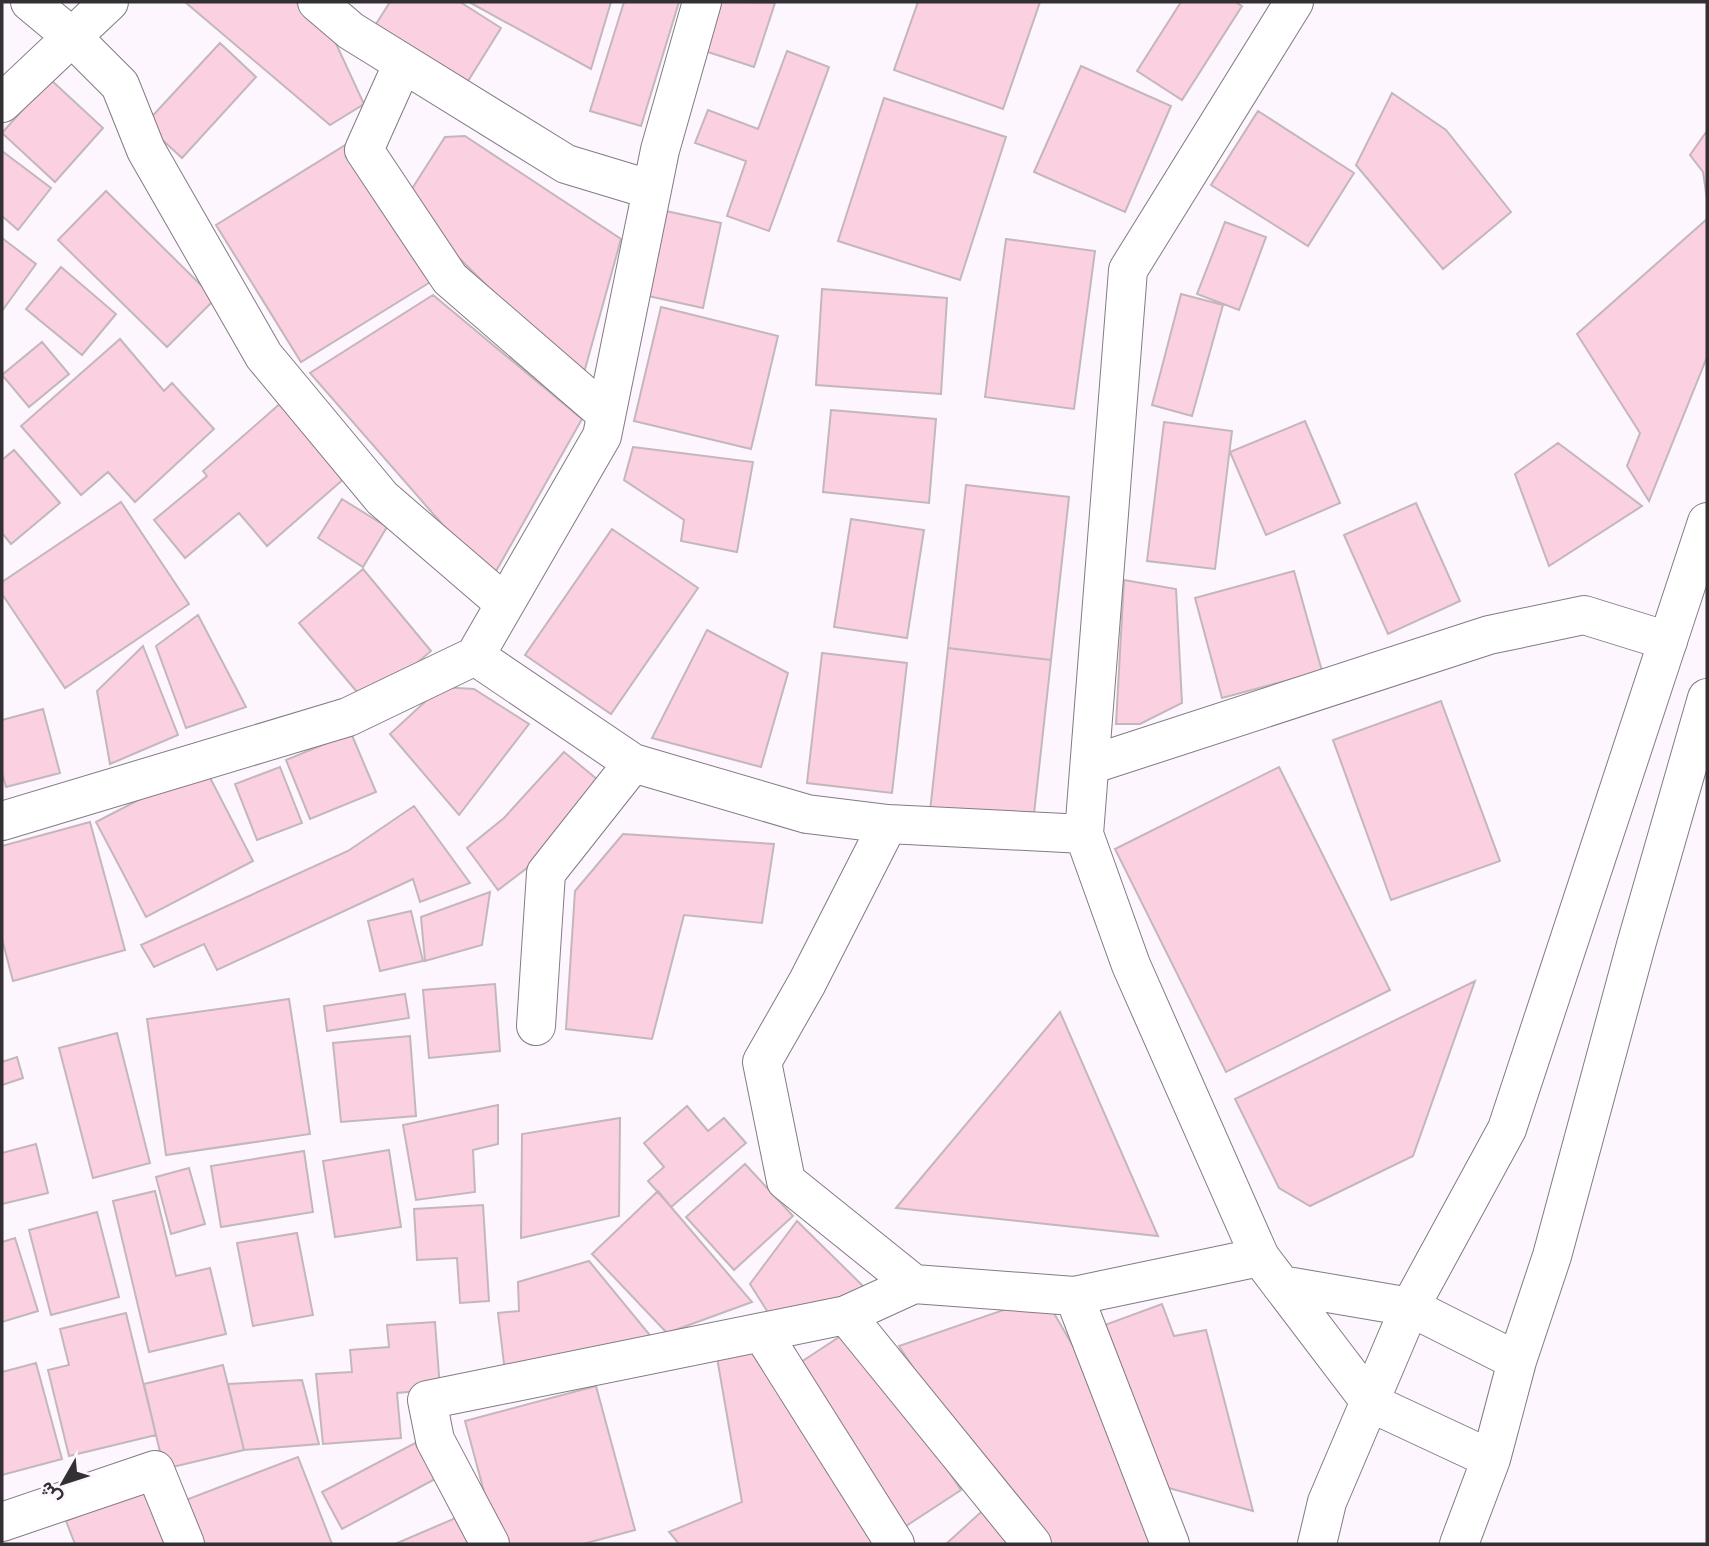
<svg xmlns="http://www.w3.org/2000/svg" width="1709" height="1546" font-family="'Zilla Slab',Vazirmatn,serif">
<style>
.building{fill:#fbd0e0;stroke:#c4b7bb;stroke-width:2}
.lines{fill:none;stroke-linecap:round;stroke-linejoin:round}
.minor-casing{stroke:#827b84;stroke-width:40}
.major-casing{stroke:#827b84;stroke-width:40}
.minor{stroke:#fff;stroke-width:38}
.major{stroke:#fff;stroke-width:38}
</style>
<rect width="100%" height="100%" fill="#fdf6fe"/>
<path class="building" d="M 185,2 L 296,2 L 333,37 L 364,104 L 330,125 Z
M 390,2 L 460,2 L 501,28 L 463,89 L 371,32 Z
M 469,2 L 611,2 L 591,69 Z
M 624,2 L 679,2 L 641,126 L 590,111 Z
M 721,2 L 775,3 L 754,67 L 705,51 Z
M 918,2 L 1040,2 L 1003,109 L 894,70 Z
M 1181,2 L 1235,2 L 1242,6 L 1182,100 L 1137,71 Z
M 220,43 L 256,77 L 182,158 L 145,124 Z
M 787,51 L 829,67 L 769,231 L 727,216 L 746,161 L 695,143 L 708,110 L 758,129 Z
M 1081,66 L 1171,106 L 1125,212 L 1034,172 Z
M 50,79 L 103,128 L 55,182 L 2,133 Z
M 1392,93 L 1446,130 L 1511,212 L 1443,269 L 1356,165 Z
M 884,98 L 1006,137 L 960,280 L 838,241 Z
M 1258,111 L 1354,173 L 1308,246 L 1211,185 Z
M 1707,131 L 1707,199 L 1703,172 L 1690,155 Z
M 465,136 L 621,239 L 582,380 L 446,245 L 408,195 L 445,137 Z
M 347,144 L 432,281 L 301,362 L 216,225 Z
M 2,151 L 51,188 L 18,230 L 2,216 Z
M 106,191 L 215,299 L 167,347 L 58,240 Z
M 666,211 L 721,223 L 703,308 L 648,296 Z
M 1707,219 L 1707,357 L 1649,501 L 1627,466 L 1640,433 L 1577,334 Z
M 1225,222 L 1266,237 L 1239,310 L 1197,294 Z
M 2,238 L 36,264 L 2,311 Z
M 1006,239 L 1095,251 L 1074,409 L 985,397 Z
M 61,267 L 116,314 L 82,355 L 26,309 Z
M 822,289 L 947,298 L 941,394 L 816,385 Z
M 1181,294 L 1223,305 L 1192,416 L 1152,405 Z
M 433,295 L 582,419 L 491,580 L 310,373 Z
M 661,307 L 778,336 L 751,449 L 634,421 Z
M 120,339 L 164,391 L 172,383 L 214,429 L 135,502 L 108,472 L 81,495 L 21,426 Z
M 42,342 L 69,374 L 29,407 L 2,375 Z
M 282,402 L 346,477 L 267,546 L 239,513 L 185,558 L 154,520 L 207,476 L 203,471 Z
M 831,410 L 936,419 L 929,503 L 823,492 Z
M 1305,421 L 1340,503 L 1266,535 L 1230,452 Z
M 1164,422 L 1232,431 L 1215,569 L 1147,561 Z
M 1558,443 L 1642,506 L 1549,566 L 1515,474 Z
M 633,447 L 753,462 L 737,552 L 681,541 L 684,520 L 624,480 Z
M 14,450 L 60,503 L 11,544 L 2,533 L 2,460 Z
M 966,485 L 1069,497 L 1051,660 L 948,648 Z
M 342,499 L 387,527 L 363,567 L 318,538 Z
M 121,502 L 189,604 L 65,688 L 2,594 L 2,582 Z
M 1416,503 L 1460,601 L 1388,634 L 1344,535 Z
M 851,519 L 924,530 L 907,638 L 834,627 Z
M 612,529 L 698,588 L 611,714 L 525,655 Z
M 363,569 L 431,651 L 368,705 L 299,623 Z
M 1294,571 L 1322,671 L 1222,698 L 1195,598 Z
M 1124,580 L 1176,589 L 1182,703 L 1140,724 L 1116,724 Z
M 198,615 L 246,707 L 186,728 L 156,646 Z
M 707,630 L 788,673 L 761,767 L 652,738 Z
M 143,646 L 178,735 L 110,764 L 97,691 Z
M 948,648 L 1051,660 L 1033,823 L 930,811 Z
M 822,653 L 907,663 L 892,793 L 807,783 Z
M 441,687 L 474,689 L 529,724 L 459,815 L 390,734 Z
M 1441,701 L 1500,861 L 1391,900 L 1333,740 Z
M 43,709 L 60,773 L 6,787 L 2,773 L 2,720 Z
M 351,733 L 376,792 L 310,819 L 286,760 Z
M 564,752 L 609,789 L 556,846 L 498,890 L 467,848 L 504,818 Z
M 204,766 L 253,861 L 146,917 L 96,822 Z
M 280,767 L 302,823 L 257,840 L 235,784 Z
M 1279,767 L 1390,990 L 1226,1072 L 1115,849 Z
M 414,806 L 470,883 L 420,902 L 413,879 L 217,970 L 204,944 L 154,967 L 141,945 L 348,851 Z
M 90,822 L 125,950 L 13,981 L 2,939 L 2,846 Z
M 623,834 L 774,844 L 762,923 L 684,915 L 652,1039 L 566,1029 L 575,891 Z
M 490,892 L 482,945 L 425,961 L 421,917 Z
M 411,911 L 423,961 L 380,971 L 368,921 Z
M 1475,981 L 1413,1156 L 1310,1206 L 1279,1188 L 1235,1099 Z
M 495,984 L 500,1051 L 429,1058 L 423,990 Z
M 405,994 L 409,1018 L 327,1031 L 324,1006 Z
M 289,999 L 310,1134 L 166,1155 L 147,1019 Z
M 1060,1012 L 1158,1236 L 896,1208 Z
M 117,1033 L 150,1163 L 93,1178 L 59,1048 Z
M 410,1036 L 416,1116 L 341,1122 L 333,1043 Z
M 17,1057 L 23,1078 L 2,1085 L 2,1062 Z
M 498,1105 L 498,1144 L 473,1150 L 475,1192 L 416,1200 L 403,1125 Z
M 687,1106 L 708,1131 L 724,1118 L 746,1143 L 671,1207 L 648,1181 L 664,1167 L 644,1143 Z
M 620,1118 L 619,1216 L 521,1238 L 522,1134 Z
M 36,1144 L 48,1193 L 2,1204 L 2,1153 Z
M 389,1150 L 401,1227 L 335,1237 L 323,1161 Z
M 304,1151 L 313,1212 L 221,1227 L 211,1166 Z
M 745,1164 L 793,1216 L 734,1270 L 686,1217 Z
M 189,1168 L 205,1224 L 171,1234 L 156,1177 Z
M 155,1191 L 176,1276 L 210,1268 L 226,1334 L 149,1352 L 113,1201 Z
M 658,1191 L 671,1207 L 752,1302 L 667,1333 L 592,1254 Z
M 483,1205 L 489,1301 L 460,1303 L 457,1258 L 417,1260 L 414,1209 Z
M 97,1212 L 119,1297 L 51,1315 L 29,1230 Z
M 797,1221 L 866,1289 L 774,1322 L 750,1284 Z
M 297,1233 L 313,1315 L 253,1326 L 237,1243 Z
M 15,1238 L 38,1311 L 2,1322 L 2,1242 Z
M 589,1261 L 653,1339 L 506,1381 L 498,1313 L 519,1311 L 518,1282 Z
M 1044,1296 L 1084,1365 L 1158,1544 L 1045,1544 L 969,1453 L 899,1346 Z
M 1162,1304 L 1174,1336 L 1206,1330 L 1253,1511 L 1154,1484 L 1102,1326 Z
M 126,1313 L 156,1435 L 69,1456 L 48,1370 L 69,1365 L 60,1329 Z
M 435,1322 L 440,1389 L 397,1393 L 401,1438 L 323,1444 L 316,1374 L 352,1372 L 350,1350 L 389,1347 L 387,1325 Z
M 853,1328 L 961,1490 L 903,1528 L 795,1366 Z
M 748,1343 L 881,1544 L 679,1544 L 669,1532 L 742,1502 L 716,1352 Z
M 36,1363 L 62,1459 L 2,1475 L 2,1372 Z
M 223,1365 L 244,1450 L 164,1469 L 144,1384 Z
M 302,1380 L 319,1444 L 244,1450 L 228,1384 Z
M 596,1386 L 635,1530 L 583,1544 L 498,1544 L 465,1421 Z
M 415,1443 L 435,1479 L 342,1529 L 322,1492 Z
M 298,1457 L 332,1544 L 200,1544 L 183,1501 Z
M 145,1488 L 167,1544 L 75,1544 L 66,1521 Z
M 991,1503 L 1024,1544 L 946,1544 Z
M 465,1514 L 478,1544 L 395,1544 Z"/>
<g class="lines">
<g class="minor-casing">
<path id="minor" d="M 30,2 L 72,37 L 120,85 L 146,150 L 264,356 L 382,498 L 504,603
M 317,2 L 351,31 L 566,164 L 652,190
M 403,63 L 364,150 L 450,279 L 606,414
M 2,103 L 109,2
M 475,656 L 633,763 L 807,814 L 888,824 L 1084,834
M 1090,765 L 1489,635 L 1584,615 L 1668,641
M 2,821 L 348,717 L 475,656 L 602,436 L 660,150 L 702,2
M 536,1026 L 546,873 L 633,763
M 914,1284 L 1074,1296 L 1260,1257
M 1074,1296 L 1170,1544
M 846,1315 L 1032,1544
M 762,1333 L 895,1544
M 2,1522 L 155,1470 L 185,1544
M 490,1544 L 435,1440 L 427,1400 L 846,1315 L 914,1284 L 786,1181 L 762,1062 L 807,983 L 888,824"/>
</g>
<g class="major-casing">
<path id="major" d="M 1294,2 L 1128,270 L 1084,834 L 1131,965 L 1260,1257 L 1371,1403 L 1491,1459
M 1281,1285 L 1410,1307 L 1517,1361
M 1317,1544 L 1327,1502 L 1410,1307 L 1507,1129 L 1707,522
M 1459,1544 L 1491,1459 L 1517,1361 L 1552,1256 L 1636,945 L 1707,698"/>
</g>
<use href="#minor" class="minor"/>
<use href="#major" class="major"/>
</g>
<rect width="1709" height="1546" fill="none" stroke="#333034" stroke-width="7"/>
<g transform="translate(63 1483) rotate(231)" stroke="#fdf6fe" stroke-width="5" paint-order="stroke">
<path d="M0-5L12 26L0 18L-12 26Z" fill="#333034"/>
<text y="-10" font-size="19" font-weight="bold" text-anchor="middle" fill="#333034">ش</text>
</g>
</svg>
